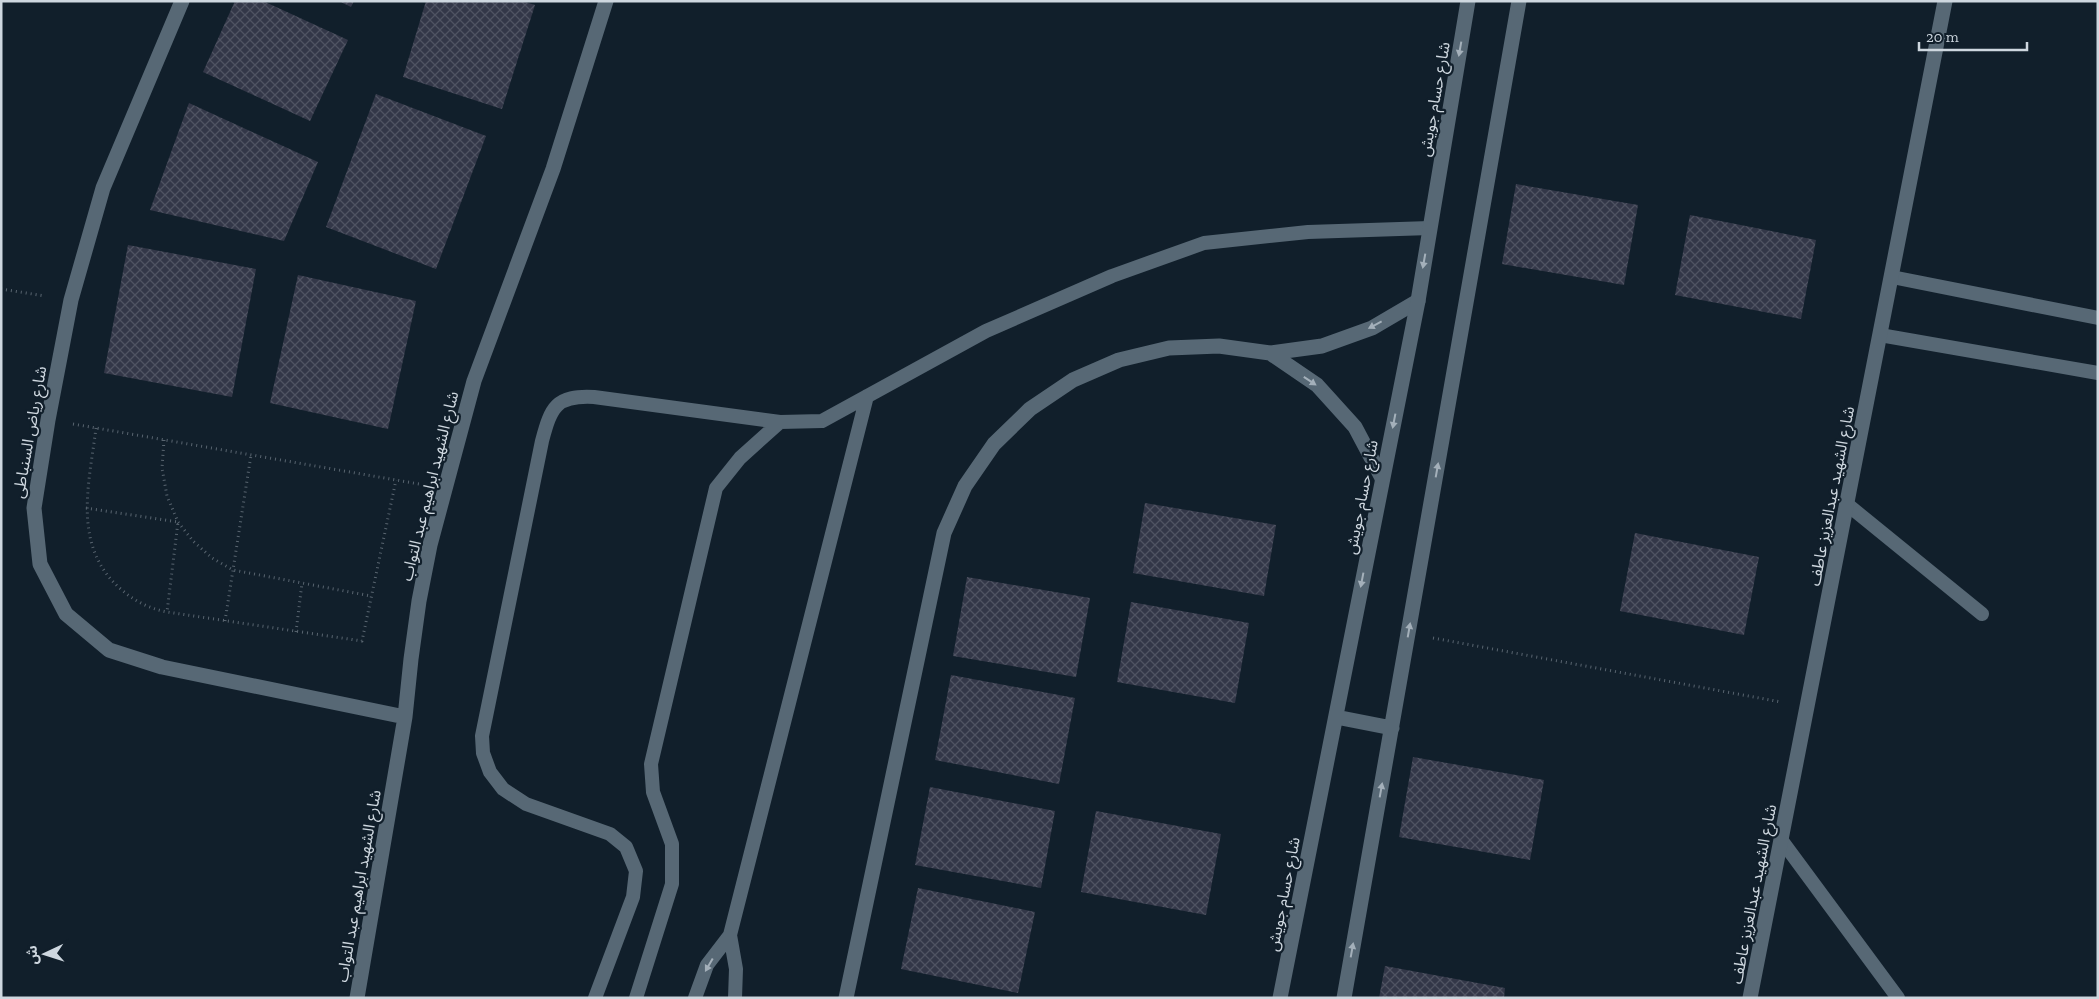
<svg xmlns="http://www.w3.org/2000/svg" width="2099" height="999" font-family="'Zilla Slab','Noto Sans Arabic',serif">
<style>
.building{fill:url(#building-cross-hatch)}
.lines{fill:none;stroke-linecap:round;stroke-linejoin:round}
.path{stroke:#596570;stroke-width:3;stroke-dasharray:1 4;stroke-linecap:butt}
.lane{stroke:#576875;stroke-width:14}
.street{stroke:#576875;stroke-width:15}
.secondary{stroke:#576875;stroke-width:15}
.oneway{fill:#a4b0ba}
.labels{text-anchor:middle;stroke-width:4.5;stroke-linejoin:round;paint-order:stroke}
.street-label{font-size:16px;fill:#ced7df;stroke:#111f2b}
</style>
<defs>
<pattern id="building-cross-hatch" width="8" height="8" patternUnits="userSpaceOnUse" patternTransform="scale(1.25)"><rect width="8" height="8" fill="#333748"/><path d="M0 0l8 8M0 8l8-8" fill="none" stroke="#4f5362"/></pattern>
</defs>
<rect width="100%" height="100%" fill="#111f2b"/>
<path class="building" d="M 235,1 L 263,1 L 348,40 L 310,121 L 203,72 Z
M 339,1 L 354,1 L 351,7 Z
M 426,1 L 522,1 L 535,5 L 502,109 L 403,77 Z
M 376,94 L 486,136 L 436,269 L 326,227 Z
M 189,103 L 318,162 L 284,241 L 150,210 Z
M 1516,184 L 1638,205 L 1624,285 L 1502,264 Z
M 1690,215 L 1816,240 L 1801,319 L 1675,295 Z
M 128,245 L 256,269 L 232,397 L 104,373 Z
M 298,275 L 416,301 L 388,429 L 270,403 Z
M 1145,503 L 1276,525 L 1264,596 L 1133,573 Z
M 1635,533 L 1759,557 L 1744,635 L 1620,611 Z
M 967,577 L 1090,598 L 1076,677 L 953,656 Z
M 1131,602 L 1249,623 L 1235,703 L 1117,682 Z
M 951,675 L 1075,698 L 1059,784 L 935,760 Z
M 1413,757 L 1544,780 L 1530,860 L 1399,837 Z
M 930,787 L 1055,811 L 1041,888 L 915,865 Z
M 1096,811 L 1221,834 L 1206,915 L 1081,892 Z
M 918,888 L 1035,912 L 1018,993 L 901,969 Z
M 1385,966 L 1505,988 L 1504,998 L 1379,998 Z"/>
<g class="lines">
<path class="path" d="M 1,289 L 45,296
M 73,424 L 419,484
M 96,428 C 89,485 71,548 123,591 C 136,602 151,609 167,612 L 362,641 L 396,480
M 164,440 L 162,468 L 167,496 L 178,522 L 193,541 L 212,558 L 233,570 L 371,596
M 86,508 L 178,522 L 167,612
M 225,621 L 251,455
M 296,632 L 302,583
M 1433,638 L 1781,702"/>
<path class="lane" d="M 1892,277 L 2098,318
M 1880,335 L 2098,373
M 1848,505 L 1982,614
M 1782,841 L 1898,998
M 730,935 L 736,969 L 735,998
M 595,998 L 633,897 L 636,871 L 626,847 L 610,834 L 526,804 L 503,789 L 490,772 L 483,753 L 482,736 L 542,441 C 551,407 556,395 594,397 L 780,422 L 822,421 L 986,331 L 1112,276 L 1204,243 L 1308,232 L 1430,228
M 636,998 L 672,884 L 672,844 L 653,792 L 651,764 L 716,488 L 740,458 L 780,422
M 695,998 L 707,965 L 730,935 L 867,396"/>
<path class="street" d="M 182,1 L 103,188 L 71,300 L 48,420 L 34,508 L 40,564 L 66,614 L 109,650 L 162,667 L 405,717
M 1270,353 L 1317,385 L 1355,427 L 1382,478
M 357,998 L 405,717 L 411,659 L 419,601 L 430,545 L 474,381 L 553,169 L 606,1
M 846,998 L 944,533 L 965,486 L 994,444 L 1030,409 L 1073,380 L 1119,360 L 1169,348 L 1219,346 L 1270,353 L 1322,346 L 1372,328 L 1418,301
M 1750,998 L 1945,1"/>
<path class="secondary" d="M 1336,717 L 1392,728
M 1280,998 L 1418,301 L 1468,1
M 1344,998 L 1519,1"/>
</g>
<defs><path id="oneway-solid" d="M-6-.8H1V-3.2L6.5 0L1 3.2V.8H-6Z" transform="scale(1.25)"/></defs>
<g class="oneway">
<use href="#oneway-solid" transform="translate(1460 49) rotate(100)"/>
<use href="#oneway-solid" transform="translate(1424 261) rotate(100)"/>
<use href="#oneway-solid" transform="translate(1375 325) rotate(152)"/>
<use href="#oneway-solid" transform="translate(1310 381) rotate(34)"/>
<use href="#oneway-solid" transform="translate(1394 421) rotate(101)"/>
<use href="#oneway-solid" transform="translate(1437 470) rotate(-80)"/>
<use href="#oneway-solid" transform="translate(1362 580) rotate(101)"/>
<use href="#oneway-solid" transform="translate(1409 630) rotate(-80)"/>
<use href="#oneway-solid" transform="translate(1381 790) rotate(-80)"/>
<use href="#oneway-solid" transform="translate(1352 950) rotate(-80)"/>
<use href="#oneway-solid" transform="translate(709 965) rotate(120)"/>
</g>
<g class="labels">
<g class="street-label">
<text transform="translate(1434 99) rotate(-80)" y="6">شارع حسام جويش</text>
<text transform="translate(29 432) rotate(-80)" y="6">شارع رياض السنباطى</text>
<text transform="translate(429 486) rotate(-76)" y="6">شارع الشهيد ابراهيم عبد التواب</text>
<text transform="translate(1831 496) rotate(-79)" y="6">شارع الشهيد عبدالعزيز عاطف</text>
<text transform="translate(1361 497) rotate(-79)" y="6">شارع حسام جويش</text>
<text transform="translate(358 886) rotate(-80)" y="6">شارع الشهيد ابراهيم عبد التواب</text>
<text transform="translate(1283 894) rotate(-79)" y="6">شارع حسام جويش</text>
<text transform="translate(1753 894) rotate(-79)" y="6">شارع الشهيد عبدالعزيز عاطف</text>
</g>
</g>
<rect width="2099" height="999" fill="none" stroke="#ced7df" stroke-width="5"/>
<g transform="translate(45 954) rotate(266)" stroke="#111f2b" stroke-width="4" paint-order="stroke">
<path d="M0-4L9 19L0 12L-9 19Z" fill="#ced7df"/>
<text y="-8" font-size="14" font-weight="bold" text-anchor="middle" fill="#ced7df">ش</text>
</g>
<path d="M1919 42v8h108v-8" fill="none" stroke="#ced7df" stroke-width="2.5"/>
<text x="1926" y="42" font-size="15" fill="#ced7df" stroke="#111f2b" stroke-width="4" paint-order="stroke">20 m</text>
</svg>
